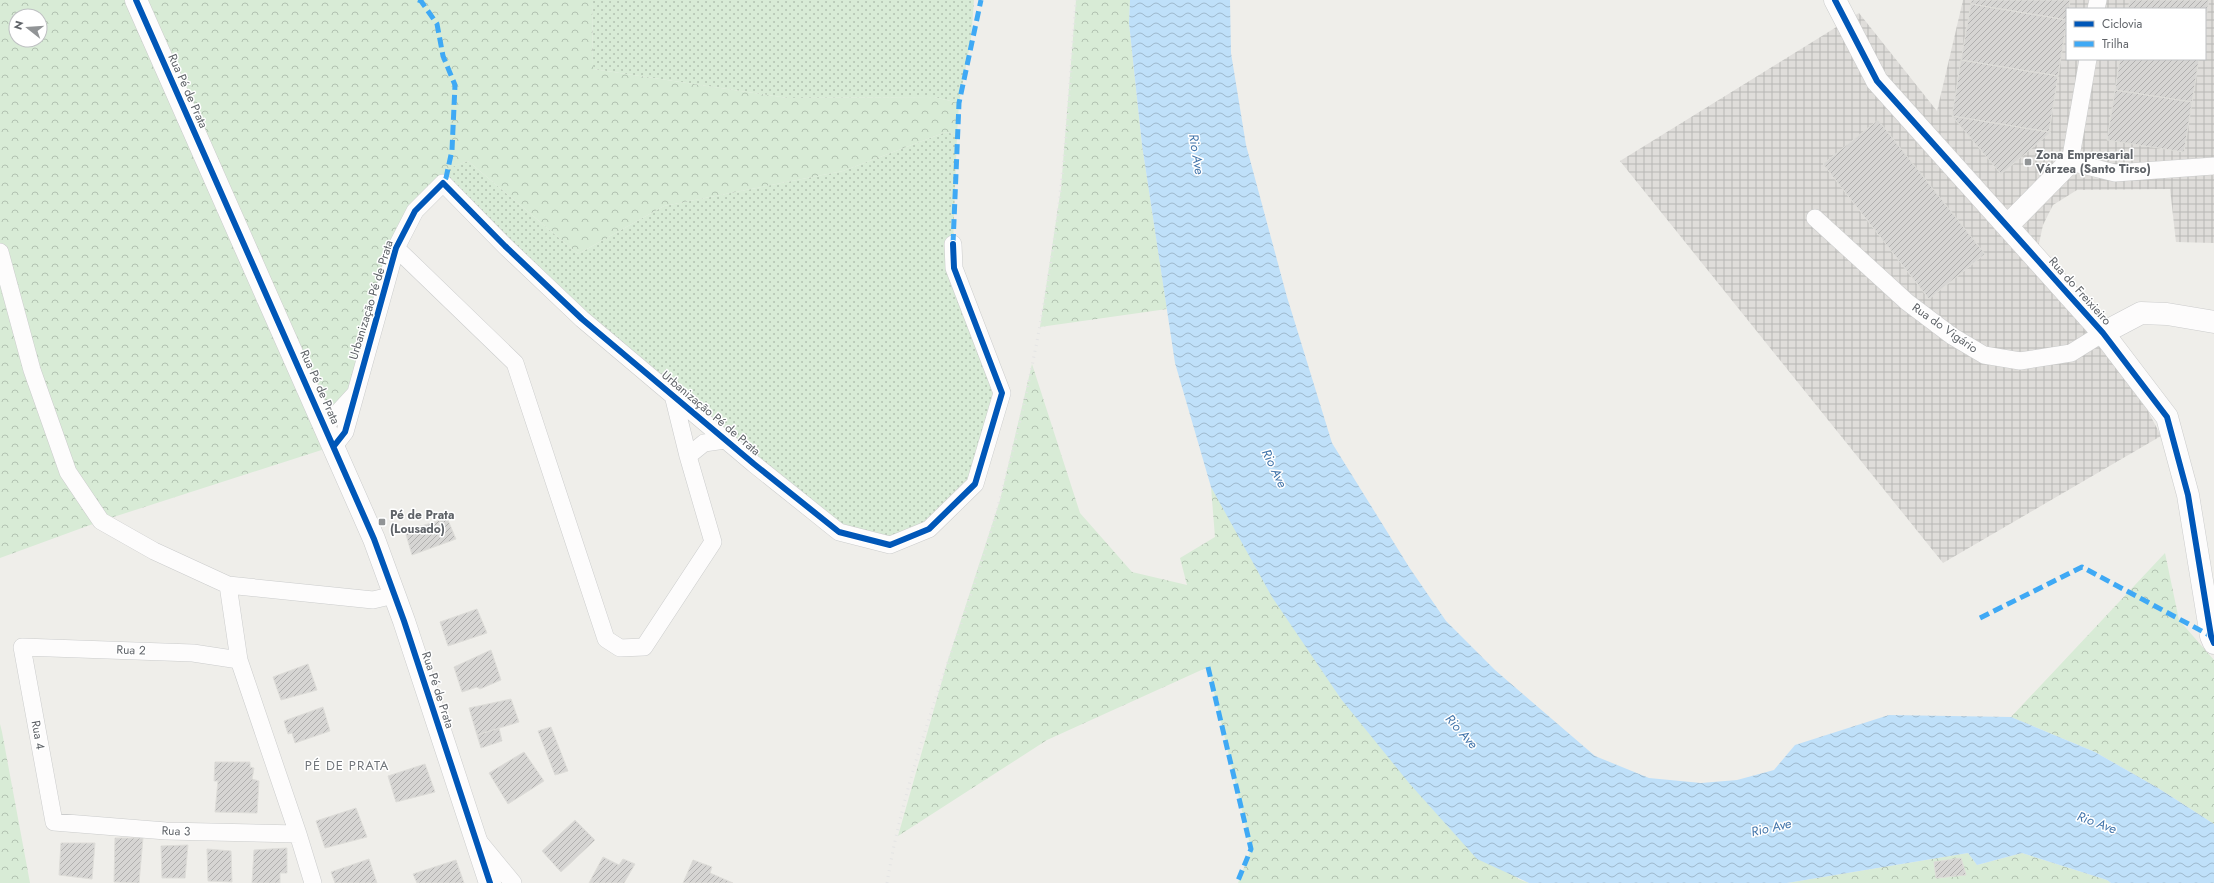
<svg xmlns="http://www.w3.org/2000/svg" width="2214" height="883" font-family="Jost,sans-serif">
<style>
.industrial{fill:url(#industrial-grid);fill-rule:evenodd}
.green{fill:url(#green-dots)}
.forest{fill:url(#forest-crowns);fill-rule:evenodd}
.water{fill:url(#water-waves)}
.building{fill:url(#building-hatch);stroke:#deddd9}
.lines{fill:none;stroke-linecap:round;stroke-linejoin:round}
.minor-casing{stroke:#cbcccc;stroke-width:18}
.tertiary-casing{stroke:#cbcccc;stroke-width:23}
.minor{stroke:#fdfcfc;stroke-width:17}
.tertiary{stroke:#fdfcfc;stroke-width:22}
.rail{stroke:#e4e4e4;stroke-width:3;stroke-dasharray:1 5;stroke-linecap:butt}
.quiet{stroke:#3fa9f5;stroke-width:5;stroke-dasharray:10 5;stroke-linecap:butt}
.cycleway-casing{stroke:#fff;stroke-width:8}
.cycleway{stroke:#0057b8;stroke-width:6}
.poi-dot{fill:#919496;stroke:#fff;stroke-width:1.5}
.labels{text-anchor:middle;stroke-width:3;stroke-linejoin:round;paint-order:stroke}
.street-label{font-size:12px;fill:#5f6368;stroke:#fff}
.poi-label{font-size:12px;font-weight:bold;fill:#5f6368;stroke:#fff;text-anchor:start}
.water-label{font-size:13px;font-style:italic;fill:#4174aa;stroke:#fff}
.neighbourhood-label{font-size:13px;letter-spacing:1px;fill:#70757a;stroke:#fff}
</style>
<defs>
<pattern id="industrial-grid" width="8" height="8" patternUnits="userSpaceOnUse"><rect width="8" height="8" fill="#dfddda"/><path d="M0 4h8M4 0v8" fill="none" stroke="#b8b7b5"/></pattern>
<pattern id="green-dots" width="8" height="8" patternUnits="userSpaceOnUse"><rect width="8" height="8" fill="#d8ebd6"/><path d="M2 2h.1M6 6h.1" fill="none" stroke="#b2c2b1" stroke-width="1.8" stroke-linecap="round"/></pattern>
<pattern id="forest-crowns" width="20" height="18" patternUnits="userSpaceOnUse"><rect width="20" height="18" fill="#d8ebd6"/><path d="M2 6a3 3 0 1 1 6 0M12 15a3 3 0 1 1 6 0" fill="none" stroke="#b2c2b1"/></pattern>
<pattern id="water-waves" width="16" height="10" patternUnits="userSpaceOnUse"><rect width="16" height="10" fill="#bfe0f9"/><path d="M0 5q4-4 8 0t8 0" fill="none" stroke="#9eb9cd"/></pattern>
<pattern id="building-hatch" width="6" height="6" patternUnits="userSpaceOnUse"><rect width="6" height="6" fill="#d6d5d3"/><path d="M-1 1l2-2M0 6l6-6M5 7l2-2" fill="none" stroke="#b1b0af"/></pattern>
</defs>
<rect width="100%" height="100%" fill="#efeeea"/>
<path class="industrial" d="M 1963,0 L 2214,0 L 2214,243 L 2176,242 L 2170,189 L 2077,190 L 2053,205 L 2043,225 L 2034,266 L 2137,390 L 2161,436 L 1943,563 L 1620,161 L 1859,13 L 1937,111 ZM 2067,9 L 2205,9 L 2205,59 L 2067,59 Z"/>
<path class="green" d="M 592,0 L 974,0 L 971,39 L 959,103 L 934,97 L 788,98 L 593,69 Z
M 946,132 L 957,135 L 953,244 L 1002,393 L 975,484 L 929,529 L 890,545 L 839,532 L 754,464 L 443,183 L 446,169 L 468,161 L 578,254 L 664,206 L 843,171 Z"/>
<path class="forest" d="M 0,0 L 136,0 L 334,446 L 101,521 L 0,558 ZM 16,16 L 40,16 L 40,40 L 16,40 Z
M 143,0 L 592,0 L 593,69 L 788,98 L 934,97 L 959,103 L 957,135 L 946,132 L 843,171 L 664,206 L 578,254 L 468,161 L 447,169 L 443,183 L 415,211 L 355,394 L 332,419 Z
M 1076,0 L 1130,0 L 1129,23 L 1142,145 L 1167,309 L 1040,327 L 1061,188 Z
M 1032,364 L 1080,513 L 1132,572 L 1187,585 L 1180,558 L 1215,537 L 1211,487 L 1341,699 L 1518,879 L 1529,883 L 1238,883 L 1251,849 L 1208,667 L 1047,740 L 898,836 L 947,663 L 1000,500 Z
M 2165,553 L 2179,620 L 2214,660 L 2214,824 L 2158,788 L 2095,752 L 2011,717 Z
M 0,724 L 2,732 L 30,883 L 0,883 Z
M 1968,853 L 1977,865 L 2022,853 L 2107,880 L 2111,883 L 1787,883 Z"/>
<path class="water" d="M 1130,0 L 1230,0 L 1231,53 L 1246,145 L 1287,297 L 1332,443 L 1409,567 L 1446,621 L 1495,670 L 1595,756 L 1649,778 L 1701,783 L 1737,780 L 1774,770 L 1795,745 L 1889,715 L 2011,717 L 2095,752 L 2158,788 L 2214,824 L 2214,883 L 2111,883 L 2107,880 L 2022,853 L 1977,865 L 1968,853 L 1787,883 L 1529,883 L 1477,859 L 1409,783 L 1341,699 L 1272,597 L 1211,487 L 1175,363 L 1142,145 L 1129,23 Z"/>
<path class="building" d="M 1971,0 L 2070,0 L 2069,9 L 2067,9 L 2067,20 L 1971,4 Z
M 2130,0 L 2209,0 L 2205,24 L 2205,9 L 2128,9 Z
M 1971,4 L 2067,20 L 2058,76 L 1961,60 Z
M 2120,59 L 2199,59 L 2192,102 L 2115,90 Z
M 1961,60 L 2058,76 L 2049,132 L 1952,116 Z
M 2115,90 L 2192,102 L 2184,152 L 2107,140 Z
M 1952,116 L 2049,132 L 2051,132 L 2001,174 Z
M 1878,120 L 1985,254 L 1929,299 L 1823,164 Z
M 447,518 L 456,539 L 412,555 L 405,531 Z
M 477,609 L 487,633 L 448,646 L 440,622 Z
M 491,650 L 501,680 L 480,689 L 477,687 L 462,692 L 454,667 Z
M 308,664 L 317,690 L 281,700 L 273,677 Z
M 511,699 L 519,722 L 477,735 L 469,708 Z
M 323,707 L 330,731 L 295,743 L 292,733 L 288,734 L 284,721 Z
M 551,727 L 568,771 L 555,775 L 538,731 Z
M 499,728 L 502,741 L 481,748 L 477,735 Z
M 524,752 L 544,781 L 508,804 L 489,773 Z
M 215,762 L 250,762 L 250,767 L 254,768 L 252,779 L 259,781 L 257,813 L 215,812 L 218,781 L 214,781 Z
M 425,764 L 435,792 L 396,802 L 388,776 Z
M 356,808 L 367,837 L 325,848 L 316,821 Z
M 575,820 L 595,840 L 561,872 L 542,851 Z
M 115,838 L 143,838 L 139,883 L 114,882 Z
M 61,843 L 95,843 L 92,879 L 59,875 Z
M 188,845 L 185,878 L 162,878 L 161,846 Z
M 287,848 L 287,873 L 280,873 L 280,883 L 252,883 L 254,850 Z
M 207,849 L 231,851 L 232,882 L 208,881 Z
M 603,857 L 619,865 L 623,859 L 635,864 L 624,883 L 589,883 Z
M 1961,858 L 1966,875 L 1936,878 L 1934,862 Z
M 369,859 L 377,883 L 335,883 L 331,872 Z
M 456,860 L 464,883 L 417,883 L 413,874 Z
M 693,860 L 712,867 L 710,873 L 733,883 L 683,883 Z"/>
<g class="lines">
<g class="minor-casing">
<path id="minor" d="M 2096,9 L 2098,0
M 2088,59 L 2070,162 L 2115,173 L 2214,166
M 1815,218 L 1907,302 L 1952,336 L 1984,355 L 2020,361 L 2071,353 L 2103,333
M 396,248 L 515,363 L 606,639 L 620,648 L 644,647 L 713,542 L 688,456 L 673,395
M 0,252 L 32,370 L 68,472 L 101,521 L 154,551 L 228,585 L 373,600 L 394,595
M 324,422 L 332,419 L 354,395
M 334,446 L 345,432 L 396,248 L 415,211 L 443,183 L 505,246 L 582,319 L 754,464 L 839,532 L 890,545 L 929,529 L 975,484 L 1002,393 L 954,268 L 953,244
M 688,456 L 704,443 L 725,440
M 228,585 L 239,660 L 298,834 L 313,883
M 239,660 L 193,653 L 22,647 L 54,822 L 166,831 L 298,834
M 480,843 L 513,883"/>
</g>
<g class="tertiary-casing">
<path id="tertiary" d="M 136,0 L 374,539 L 404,621 L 490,883
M 1835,0 L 1877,81 L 2103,333 L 2167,417 L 2188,495 L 2211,636 L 2214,643
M 2007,226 L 2070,162
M 2103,333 L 2141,313 L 2167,314 L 2214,322"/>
</g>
<use href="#minor" class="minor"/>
<use href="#tertiary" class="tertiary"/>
<path class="rail" d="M 887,883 C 909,750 965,628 1000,499 C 1028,397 1049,291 1061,186 C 1068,124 1071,62 1076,0"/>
<path class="quiet" d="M 418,0 L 421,1 L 437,24 L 443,56 L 455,85 L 452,150 L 446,178 L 443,183
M 953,244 L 959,103 L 981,0
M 1980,618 L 2082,567 L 2211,636
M 1208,667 L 1251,849 L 1237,883"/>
<g class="cycleway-casing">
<path id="cycleway" d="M 136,0 L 374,539 L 404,621 L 490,883
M 1835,0 L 1877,81 L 2103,333 L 2167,417 L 2188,495 L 2211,636 L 2214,643
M 334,446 L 345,432 L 396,248 L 415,211 L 443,183 L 505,246 L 582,319 L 754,464 L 839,532 L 890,545 L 929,529 L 975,484 L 1002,393 L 954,268 L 953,244"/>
</g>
<use href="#cycleway" class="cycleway"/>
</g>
<g class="poi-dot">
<rect x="2024" y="158" width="8" height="8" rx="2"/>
<rect x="378" y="518" width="8" height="8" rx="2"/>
</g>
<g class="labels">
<g class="street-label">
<text transform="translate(188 91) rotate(66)" y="4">Rua Pé de Prata</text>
<text transform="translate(2080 291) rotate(48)" y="4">Rua do Freixieiro</text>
<text transform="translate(371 300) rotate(-73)" y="4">Urbanização Pé de Prata</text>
<text transform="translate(1945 328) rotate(35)" y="4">Rua do Vigário</text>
<text transform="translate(320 387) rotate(66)" y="4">Rua Pé de Prata</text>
<text transform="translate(711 413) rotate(40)" y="4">Urbanização Pé de Prata</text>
<text transform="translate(131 650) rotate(2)" y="4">Rua 2</text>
<text transform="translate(438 690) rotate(72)" y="4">Rua Pé de Prata</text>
<text transform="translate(38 735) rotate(80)" y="4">Rua 4</text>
<text transform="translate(176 831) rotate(2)" y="4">Rua 3</text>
</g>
<g class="poi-label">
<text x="2036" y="159">Zona Empresarial<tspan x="2036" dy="14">Várzea (Santo Tirso)</tspan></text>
<text x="390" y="519">Pé de Prata<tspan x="390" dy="14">(Lousado)</tspan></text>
</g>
<g class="water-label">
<text transform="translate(1197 154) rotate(81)" y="5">Rio Ave</text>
<text transform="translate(1275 468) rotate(64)" y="5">Rio Ave</text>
<text transform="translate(1462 731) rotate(48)" y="5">Rio Ave</text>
<text transform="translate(2097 822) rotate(20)" y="5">Rio Ave</text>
<text transform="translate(1771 827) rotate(-13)" y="5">Rio Ave</text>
</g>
<g class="neighbourhood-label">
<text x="347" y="770">PÉ DE PRATA</text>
</g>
</g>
<rect x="2066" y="8" width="140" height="52" fill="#ffffff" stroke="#bfc1c3"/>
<rect x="2074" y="21" width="20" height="6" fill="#0057b8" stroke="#bfc1c3"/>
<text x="2102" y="28" font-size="12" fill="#5f6368">Ciclovia</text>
<rect x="2074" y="41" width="20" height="6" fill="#3fa9f5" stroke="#bfc1c3"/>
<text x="2102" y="48" font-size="12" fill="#5f6368">Trilha</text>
<g transform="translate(28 28) rotate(287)"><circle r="19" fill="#ffffff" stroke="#bfc1c3"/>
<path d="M0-3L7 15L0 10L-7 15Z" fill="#919496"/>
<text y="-6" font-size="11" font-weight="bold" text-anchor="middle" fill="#5f6368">N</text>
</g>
</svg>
